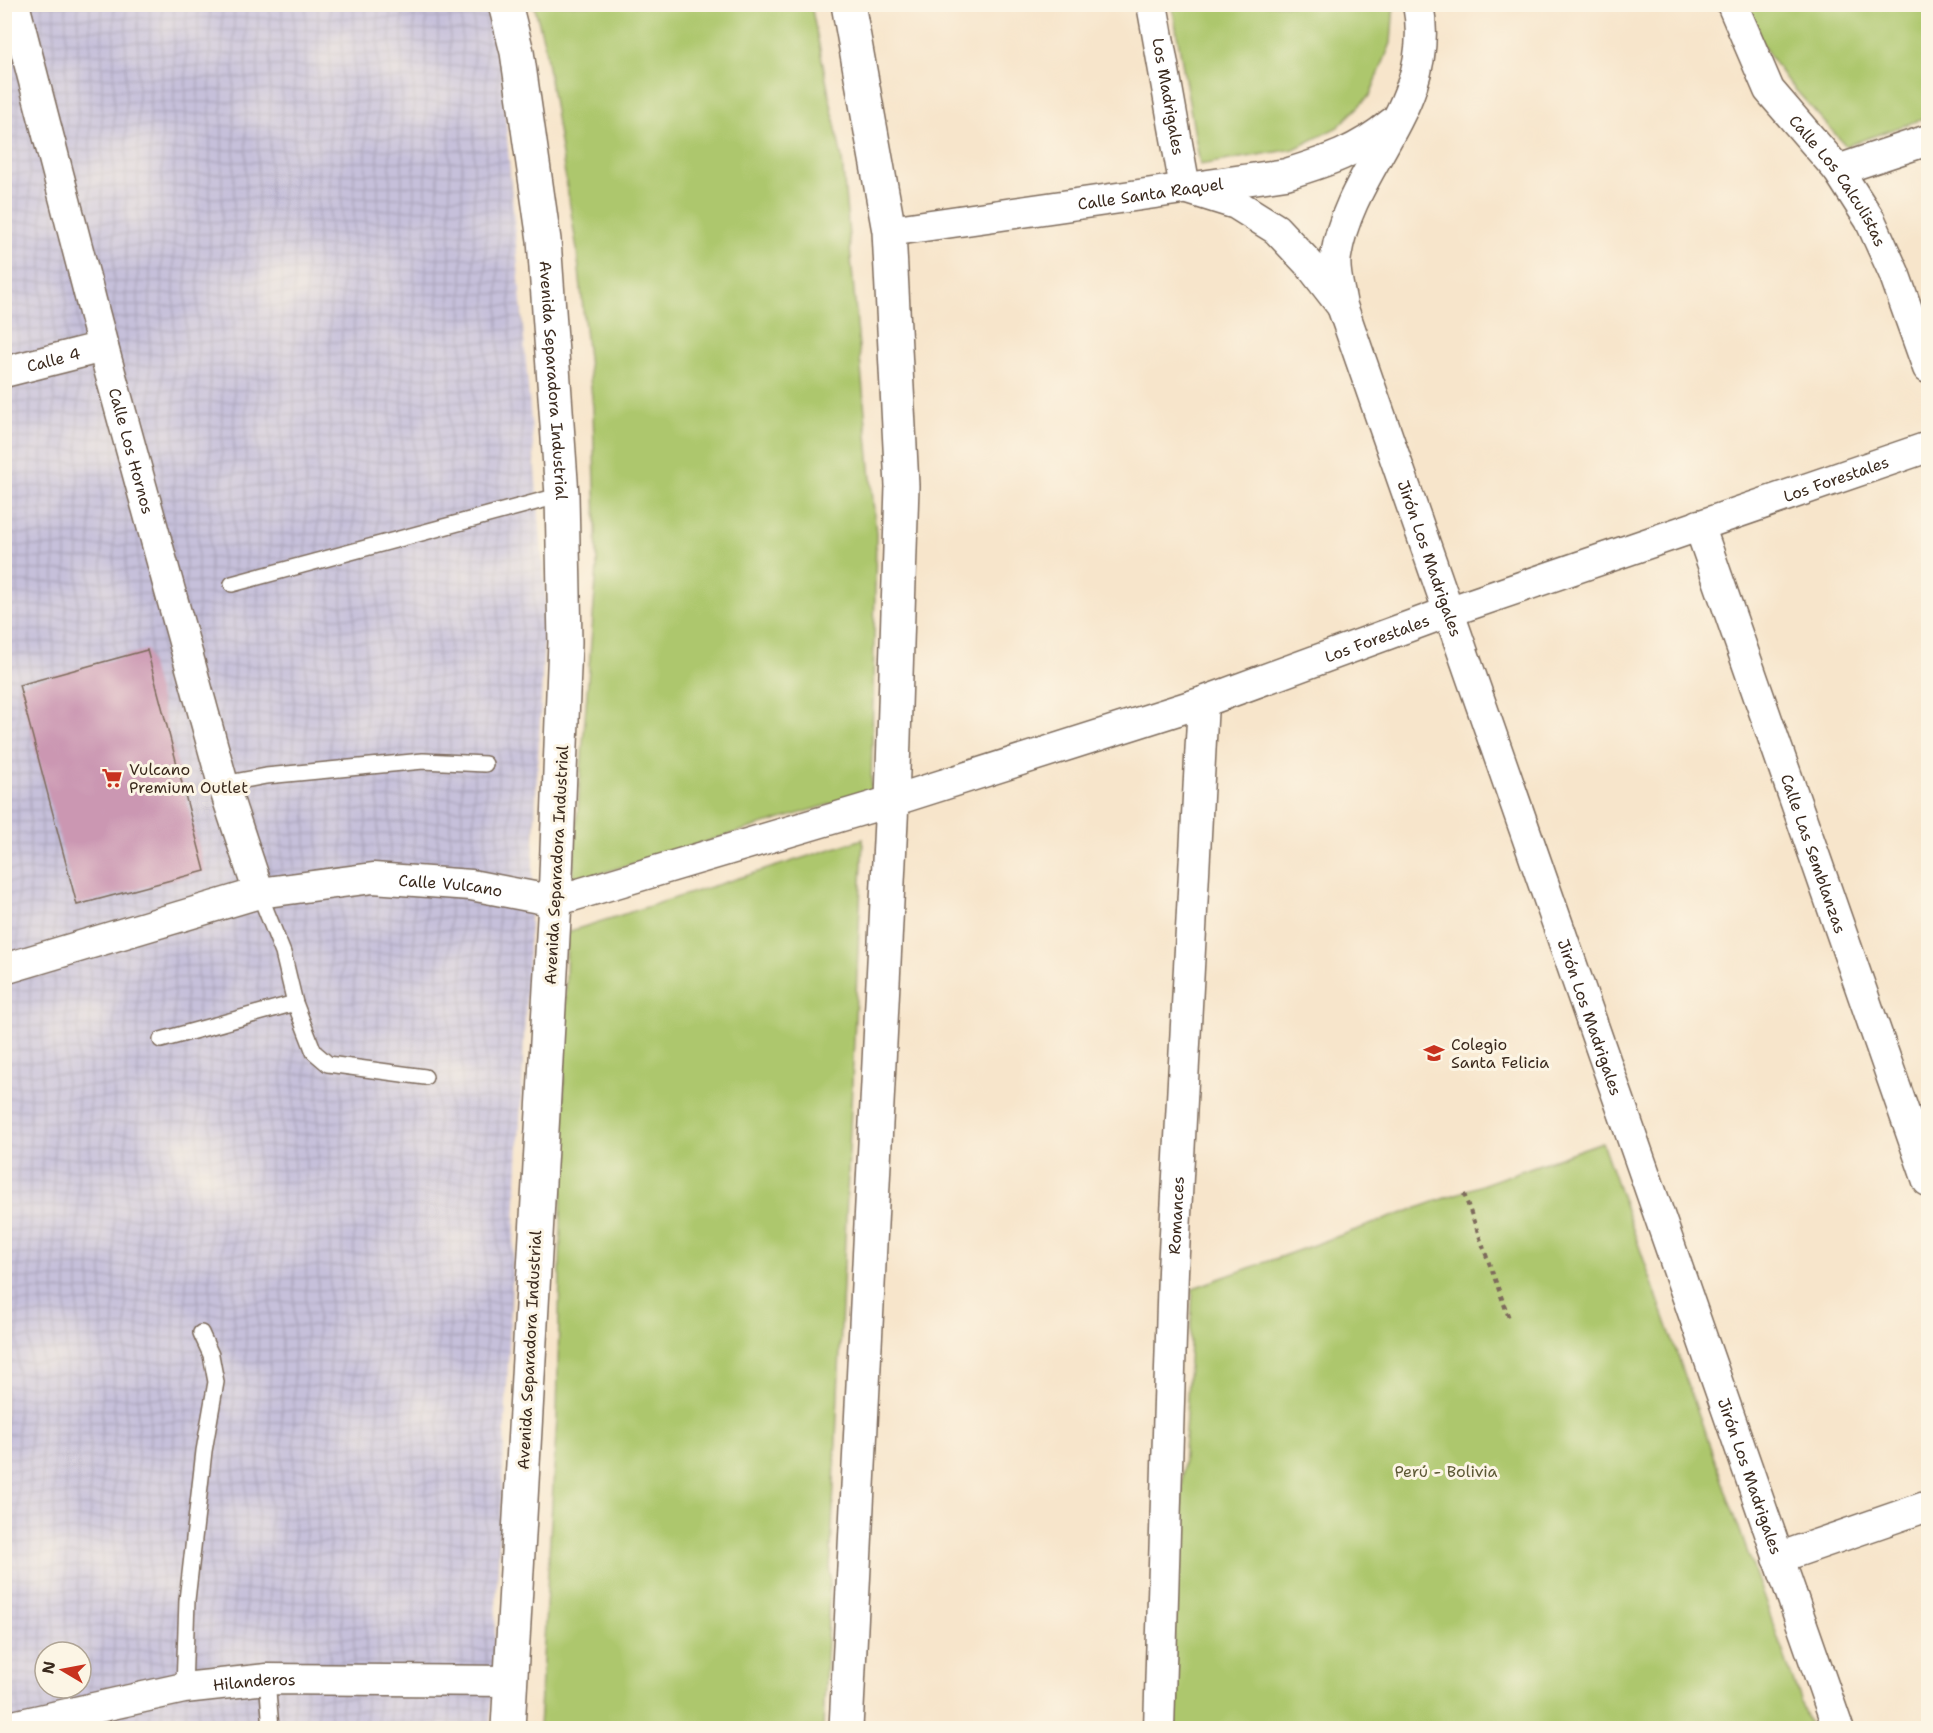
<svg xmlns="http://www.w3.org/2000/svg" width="1933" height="1733" font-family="'Shantell Sans',sans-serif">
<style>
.industrial{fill:url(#industrial-grid);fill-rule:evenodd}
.park{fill:#adc76d;stroke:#747846;stroke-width:1.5}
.building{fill:#cb97b2}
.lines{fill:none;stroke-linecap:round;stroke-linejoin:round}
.lane-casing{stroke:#7d6b5b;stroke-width:18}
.street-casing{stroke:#7d6b5b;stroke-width:33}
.secondary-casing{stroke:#7d6b5b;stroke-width:36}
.path{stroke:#7d6b5b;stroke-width:4;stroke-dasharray:4.5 4.5;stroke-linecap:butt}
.lane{stroke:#fff;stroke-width:15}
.street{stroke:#fff;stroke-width:30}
.secondary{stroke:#fff;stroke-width:33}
.labels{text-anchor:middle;stroke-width:6;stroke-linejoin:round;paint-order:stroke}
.street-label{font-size:16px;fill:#3b2a1e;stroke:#fcf5e5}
.poi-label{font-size:16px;fill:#3b2a1e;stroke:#fcf5e5;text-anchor:start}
.park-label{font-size:16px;fill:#5d5936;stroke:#fcf5e5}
</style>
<defs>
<pattern id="industrial-grid" width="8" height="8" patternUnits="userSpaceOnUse" patternTransform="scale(1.5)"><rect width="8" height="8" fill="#c6c0da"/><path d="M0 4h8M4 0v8" fill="none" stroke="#aba5bb"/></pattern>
</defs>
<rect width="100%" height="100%" fill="#fcf5e5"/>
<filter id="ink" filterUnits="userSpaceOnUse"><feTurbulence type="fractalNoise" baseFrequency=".0167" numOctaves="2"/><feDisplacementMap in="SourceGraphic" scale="12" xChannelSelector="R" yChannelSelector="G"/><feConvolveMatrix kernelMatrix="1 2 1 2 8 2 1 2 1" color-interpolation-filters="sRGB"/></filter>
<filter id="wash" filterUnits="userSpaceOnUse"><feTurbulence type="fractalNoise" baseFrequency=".008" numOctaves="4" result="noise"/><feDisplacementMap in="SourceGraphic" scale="24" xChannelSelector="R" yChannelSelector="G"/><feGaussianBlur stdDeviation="1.35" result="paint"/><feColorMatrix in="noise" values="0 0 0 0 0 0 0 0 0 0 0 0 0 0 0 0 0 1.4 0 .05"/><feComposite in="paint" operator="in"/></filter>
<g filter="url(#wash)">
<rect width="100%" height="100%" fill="#f7e5cb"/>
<path class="industrial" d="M 5,5 L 486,5 L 501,65 L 546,599 L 490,1728 L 5,1728 ZM 45,1652 L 81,1652 L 81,1688 L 45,1688 Z"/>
<path class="park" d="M 1394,4 L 1391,43 L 1370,95 L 1338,127 L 1294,149 L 1200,165 L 1172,5 Z
M 534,5 L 811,5 L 842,159 L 876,534 L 871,792 L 572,882 L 597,567 L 593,408 L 577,250 L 544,42 Z
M 1747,5 L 1928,5 L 1928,117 L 1846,146 L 1785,78 L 1753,31 Z
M 863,839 L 823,1728 L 539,1728 L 557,1417 L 567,932 Z
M 1602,1142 L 1810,1728 L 1169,1728 L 1193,1288 Z"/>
<g id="blocks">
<path class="building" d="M 147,650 L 205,871 L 77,905 L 19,685 Z"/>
</g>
</g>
<g filter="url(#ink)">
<use href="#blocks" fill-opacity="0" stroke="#7d6b5b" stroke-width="1.5"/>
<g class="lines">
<g class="lane-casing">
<path id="lane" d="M 232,584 L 562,495
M 223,784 L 266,776 L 423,761 L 485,764
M 259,893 L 283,953 L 295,1003 L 314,1052 L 328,1064 L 425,1077
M 161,1040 L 295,1003
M 267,1679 L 271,1728
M 184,1688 L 187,1600 L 204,1451 L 216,1382 L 211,1355 L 201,1333"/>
</g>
<g class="street-casing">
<g id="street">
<path id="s1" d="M 14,4 L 103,347 L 223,784 L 259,893"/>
<path id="s2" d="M 1152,4 L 1185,188 L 1236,204 L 1276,229 L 1310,265 L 1341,305"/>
<path id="s3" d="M 1418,4 C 1438,105 1350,165 1336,256 C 1333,271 1340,291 1342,306 L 1838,1728"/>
<path id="s4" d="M 1732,4 L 1769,90 L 1838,170 L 1870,220 L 1894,273 L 1928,368"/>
<path d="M 1838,170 L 1928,140"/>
<path id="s5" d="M 889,231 L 1286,174 C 1328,161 1357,152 1392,123"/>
<path id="s6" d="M 4,372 L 103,347"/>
<path id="s7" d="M 1699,525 L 1928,1181"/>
<path id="s8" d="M 4,969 L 259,893 L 373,878 L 471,885 L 555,901 L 892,801 L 1203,702 L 1448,612 L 1928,447"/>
<path d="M 1778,1558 L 1928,1506"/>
<path id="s9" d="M 4,1728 L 184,1688 L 267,1679 L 510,1681"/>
<path id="s10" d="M 1159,1728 L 1173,1271 L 1203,702"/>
</g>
</g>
<g class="secondary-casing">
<g id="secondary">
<path id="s11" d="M 505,4 L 517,52 L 544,240 L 562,495 L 565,642 L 555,901 L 508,1728"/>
<path d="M 846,1728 L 892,801 L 902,486 L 889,231 L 848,4"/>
</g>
</g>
<path class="path" d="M 1464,1194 L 1509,1318"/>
<use href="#lane" class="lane"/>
<use href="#street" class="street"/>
<use href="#secondary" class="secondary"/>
</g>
</g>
<defs>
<g id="supermarket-bare" transform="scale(1.62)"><path d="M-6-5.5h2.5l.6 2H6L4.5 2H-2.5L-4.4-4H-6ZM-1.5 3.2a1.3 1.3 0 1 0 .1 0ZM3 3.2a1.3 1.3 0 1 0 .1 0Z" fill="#c8321e" stroke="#fcf5e5" stroke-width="2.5" paint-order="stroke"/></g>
<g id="school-bare" transform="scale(1.62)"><path d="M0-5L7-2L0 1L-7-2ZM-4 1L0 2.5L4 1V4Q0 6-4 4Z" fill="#c8321e" stroke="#fcf5e5" stroke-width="2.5" paint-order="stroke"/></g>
</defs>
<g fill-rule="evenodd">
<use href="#supermarket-bare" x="112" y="778"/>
<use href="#school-bare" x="1434" y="1053"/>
</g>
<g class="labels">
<g class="street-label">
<text dy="6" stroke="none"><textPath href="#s2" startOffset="94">Los Madrigales</textPath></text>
<text dy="6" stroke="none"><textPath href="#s4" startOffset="208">Calle Los Calculistas</textPath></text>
<text dy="6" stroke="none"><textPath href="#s5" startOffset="264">Calle Santa Raquel</textPath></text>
<text dy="6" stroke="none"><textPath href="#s6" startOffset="51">Calle 4</textPath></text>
<text dy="6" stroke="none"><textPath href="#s11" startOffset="380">Avenida Separadora Industrial</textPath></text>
<text dy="6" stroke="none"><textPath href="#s1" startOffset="462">Calle Los Hornos</textPath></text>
<text dy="6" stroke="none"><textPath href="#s8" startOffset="1914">Los Forestales</textPath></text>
<text dy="6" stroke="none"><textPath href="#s3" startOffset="588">Jirón Los Madrigales</textPath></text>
<text dy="6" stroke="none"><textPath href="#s8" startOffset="1428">Los Forestales</textPath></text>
<text dy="6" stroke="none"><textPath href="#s7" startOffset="348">Calle Las Semblanzas</textPath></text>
<text transform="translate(556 865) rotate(-87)" y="6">Avenida Separadora Industrial</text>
<text dy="6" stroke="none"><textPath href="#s8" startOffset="459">Calle Vulcano</textPath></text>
<text dy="6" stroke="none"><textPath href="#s3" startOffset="1074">Jirón Los Madrigales</textPath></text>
<text dy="6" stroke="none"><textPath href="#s10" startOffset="513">Romances</textPath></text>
<text transform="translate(529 1350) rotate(-87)" y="6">Avenida Separadora Industrial</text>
<text dy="6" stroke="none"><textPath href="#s3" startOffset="1560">Jirón Los Madrigales</textPath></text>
<text dy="6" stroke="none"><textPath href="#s9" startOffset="255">Hilanderos</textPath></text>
</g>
<g class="poi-label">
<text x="129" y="775">Vulcano<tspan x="129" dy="18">Premium Outlet</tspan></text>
<text x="1451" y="1050">Colegio<tspan x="1451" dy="18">Santa Felicia</tspan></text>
</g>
<g class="park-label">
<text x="1446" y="1477">Perú - Bolivia</text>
</g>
</g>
<rect width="1933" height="1733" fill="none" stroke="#fcf5e5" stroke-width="24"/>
<g transform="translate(63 1670) rotate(280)"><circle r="28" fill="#fcf5e5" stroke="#afa495" stroke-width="1.5"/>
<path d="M0-4.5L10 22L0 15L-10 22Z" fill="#c8321e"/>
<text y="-9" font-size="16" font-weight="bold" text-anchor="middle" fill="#3b2a1e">N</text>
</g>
</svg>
